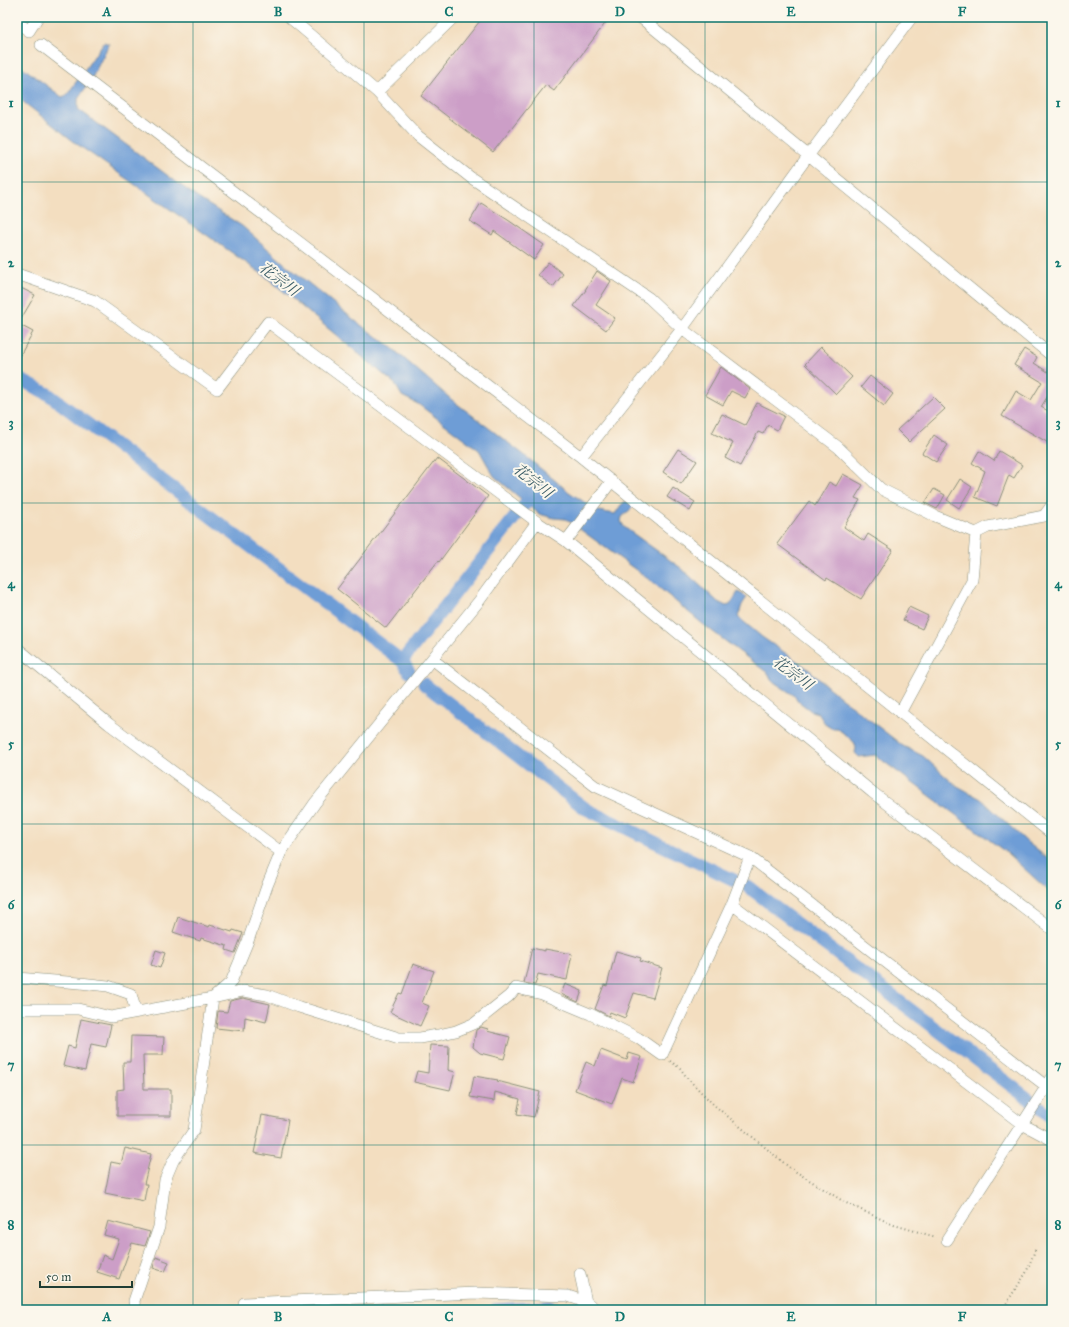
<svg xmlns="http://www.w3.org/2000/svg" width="1069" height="1327" font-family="'IM FELL Great Primer','Noto Serif JP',serif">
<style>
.water{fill:#6e9dd6;stroke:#466d85}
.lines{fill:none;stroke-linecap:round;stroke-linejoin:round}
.canal{stroke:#6e9dd6;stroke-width:13}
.building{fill:#cc9ec7}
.minor-casing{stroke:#898e7a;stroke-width:12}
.path{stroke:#898e7a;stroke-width:2;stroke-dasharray:1 3;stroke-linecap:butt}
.minor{stroke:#fff;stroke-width:11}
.grid{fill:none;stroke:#0f766e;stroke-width:1;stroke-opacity:0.55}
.labels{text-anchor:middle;stroke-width:4;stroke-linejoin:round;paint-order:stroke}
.water-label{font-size:15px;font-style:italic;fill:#375a65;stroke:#fbf7ec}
.neatline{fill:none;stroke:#0f766e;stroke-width:1.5}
.grid-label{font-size:13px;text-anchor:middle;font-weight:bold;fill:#0f766e}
</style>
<rect width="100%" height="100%" fill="#fbf7ec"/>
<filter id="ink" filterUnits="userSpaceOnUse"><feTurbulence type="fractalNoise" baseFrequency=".025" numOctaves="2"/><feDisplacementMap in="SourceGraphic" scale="8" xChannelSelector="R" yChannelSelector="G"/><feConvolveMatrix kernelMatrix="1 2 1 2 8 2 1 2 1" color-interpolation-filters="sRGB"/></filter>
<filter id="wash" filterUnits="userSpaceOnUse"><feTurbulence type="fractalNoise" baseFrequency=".012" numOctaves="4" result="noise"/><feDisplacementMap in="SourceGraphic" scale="16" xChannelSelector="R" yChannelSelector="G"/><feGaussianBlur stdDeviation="0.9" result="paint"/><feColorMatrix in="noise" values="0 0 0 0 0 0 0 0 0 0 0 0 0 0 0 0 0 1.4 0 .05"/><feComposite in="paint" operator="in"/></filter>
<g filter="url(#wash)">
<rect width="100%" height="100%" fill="#f3dec0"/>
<path class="water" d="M 104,42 L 109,44 L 92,78 L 78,99 L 78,109 L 198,198 L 242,226 L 285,264 L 358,323 L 392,348 L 452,400 L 523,454 L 569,492 L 598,511 L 615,514 L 621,505 L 626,501 L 634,506 L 622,517 L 621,521 L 624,527 L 681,568 L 718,602 L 726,606 L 730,605 L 738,592 L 747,597 L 742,605 L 738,617 L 762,637 L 807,668 L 829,688 L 903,746 L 923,756 L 954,784 L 981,799 L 1027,842 L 1052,862 L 1052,894 L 1007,853 L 875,755 L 859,757 L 855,753 L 856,748 L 854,742 L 837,728 L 831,728 L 826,725 L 818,713 L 811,711 L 798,701 L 795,696 L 771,680 L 769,674 L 704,625 L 651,581 L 566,519 L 554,518 L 539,514 L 494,476 L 479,450 L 418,404 L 402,396 L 395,384 L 265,276 L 77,144 L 17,97 L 17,63 L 62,97 L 67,95 Z"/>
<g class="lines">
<path class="canal" d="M 17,378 L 48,394 L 402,661 L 537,489
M 402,661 L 410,673
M 424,684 L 586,809 L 734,880
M 747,886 L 1030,1100
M 1041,1108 L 1052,1117
M 496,1310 L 550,1307 L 557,1310"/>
</g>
<g id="blocks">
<path class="building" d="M 483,17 L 610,17 L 554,91 L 546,85 L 493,152 L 421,96 Z
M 481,203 L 508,220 L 544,245 L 534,260 L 494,231 L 492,235 L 470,221 Z
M 548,262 L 563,274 L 553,287 L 538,275 Z
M 597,271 L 611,281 L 596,305 L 615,318 L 606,330 L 574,306 L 586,290 L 585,290 Z
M 17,286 L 35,295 L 18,324 L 33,332 L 17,361 Z
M 821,347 L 852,377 L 836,394 L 805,364 Z
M 1024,349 L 1037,357 L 1034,363 L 1048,372 L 1052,365 L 1052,389 L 1041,407 L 1052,413 L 1052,445 L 1002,416 L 1016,391 L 1031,400 L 1042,382 L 1014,365 Z
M 721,367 L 750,389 L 745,398 L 731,391 L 723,405 L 705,395 Z
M 870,376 L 893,394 L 884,406 L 861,387 Z
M 933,397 L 945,409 L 909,442 L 897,430 Z
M 757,403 L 784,416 L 777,430 L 768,425 L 763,434 L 758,432 L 740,466 L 725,458 L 733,443 L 712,433 L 722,414 L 745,425 Z
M 934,435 L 948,445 L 936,462 L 922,453 Z
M 678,449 L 697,461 L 681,484 L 663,472 Z
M 979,451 L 994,461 L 999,451 L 1022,465 L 1014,478 L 1009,475 L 997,506 L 975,497 L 985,471 L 972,463 Z
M 437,458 L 488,496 L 439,562 L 438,561 L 386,628 L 337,589 Z
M 843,474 L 863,485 L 855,498 L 860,500 L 844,527 L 864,541 L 868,534 L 893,550 L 861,599 L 827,578 L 826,580 L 777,544 L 809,501 L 815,506 L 829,482 L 836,486 Z
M 960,479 L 972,487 L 959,508 L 947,500 Z
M 673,488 L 695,502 L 690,511 L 667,497 Z
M 934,489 L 945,495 L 937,509 L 925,503 Z
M 909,607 L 928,616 L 922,629 L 903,620 Z
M 178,917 L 209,927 L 210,925 L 232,932 L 233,930 L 243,933 L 235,953 L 226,950 L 227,946 L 201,938 L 200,941 L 173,932 Z
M 532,948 L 545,951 L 545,949 L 572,954 L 567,980 L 538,974 L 535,985 L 524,983 Z
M 156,950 L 165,953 L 160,968 L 151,965 Z
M 616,951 L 641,958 L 640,961 L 662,968 L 653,998 L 634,993 L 625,1018 L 610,1012 L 609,1016 L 595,1009 L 604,985 L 607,986 Z
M 413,964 L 434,971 L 422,1003 L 429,1006 L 420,1026 L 390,1012 L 399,993 L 402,994 Z
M 565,984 L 582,991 L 578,1002 L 561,994 Z
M 243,998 L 270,1004 L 266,1022 L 245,1017 L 244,1031 L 216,1028 L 218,1011 L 227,1012 L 230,1001 Z
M 81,1019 L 111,1025 L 106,1047 L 91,1044 L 85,1071 L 63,1066 L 68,1046 L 75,1048 Z
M 481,1027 L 488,1029 L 487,1031 L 510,1037 L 504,1059 L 480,1053 L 473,1047 L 476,1030 Z
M 131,1036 L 164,1037 L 163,1055 L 143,1055 L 144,1089 L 171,1089 L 171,1116 L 117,1116 L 117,1090 L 124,1089 L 123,1062 L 130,1062 Z
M 430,1045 L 449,1046 L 448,1070 L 455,1072 L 450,1090 L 414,1082 L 417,1071 L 428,1073 Z
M 601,1050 L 627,1060 L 629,1053 L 642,1057 L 633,1082 L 622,1078 L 612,1104 L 575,1090 L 586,1062 L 595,1066 Z
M 474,1076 L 498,1080 L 497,1081 L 540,1092 L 534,1117 L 517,1114 L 520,1099 L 495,1092 L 494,1101 L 470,1097 Z
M 262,1115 L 288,1120 L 281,1158 L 254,1153 Z
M 125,1148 L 151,1154 L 144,1184 L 147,1184 L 144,1201 L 105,1193 L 111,1162 L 121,1164 Z
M 108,1221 L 150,1232 L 145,1246 L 132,1243 L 119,1279 L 97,1272 L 103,1255 L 112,1259 L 119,1239 L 104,1235 Z
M 156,1257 L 169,1262 L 165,1272 L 153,1268 Z"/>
</g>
</g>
<g filter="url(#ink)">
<use href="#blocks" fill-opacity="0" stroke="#898e7a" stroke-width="1"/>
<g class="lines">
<g class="minor-casing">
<path id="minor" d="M 289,17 L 327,49 L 377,92 L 418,136 L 470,177 L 649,298 L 682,329 L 838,447 L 881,489 L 935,516 L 976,533
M 640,17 L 1052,356
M 17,22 L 29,31 L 38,17
M 41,45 L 581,457 L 1052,834
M 377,92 L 454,17
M 17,274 L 95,301 L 217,389 L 268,322 L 537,522 L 566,541 L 872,792 L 1052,929
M 581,457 L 682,329 L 808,156 L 912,17
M 976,533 L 988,527 L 1044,516 L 1052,505
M 566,541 L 611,482
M 17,648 L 109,724 L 281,852
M 432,659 L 595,786 L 750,857 L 1046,1086 L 1052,1089
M 900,713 L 972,580 L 976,533
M 732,904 L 1022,1124 L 1052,1140
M 17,978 L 80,983 L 108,986 L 131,994 L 136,1012
M 17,1009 L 78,1009 L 111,1017 L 213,998 L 243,991 L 267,995 L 299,1007 L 399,1038 L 420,1038 L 438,1035 L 456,1031 L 475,1023 L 509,996 L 516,988 L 542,994 L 590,1014 L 638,1038 L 662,1055 L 732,904 L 750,857
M 947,1240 L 1052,1078
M 580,1274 L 586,1302 L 581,1310
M 244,1303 L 476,1293 L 568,1296 L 586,1302 L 597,1310
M 135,1310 L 134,1301 L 159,1227 L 165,1180 L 173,1161 L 194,1130 L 213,998 L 231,982 L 248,941 L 267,886 L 281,852 L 315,803 L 479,601 L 537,522"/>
</g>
<path class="path" d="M 670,1061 L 680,1068 L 688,1079 L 714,1105 L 790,1168 L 846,1203 L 894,1225 L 936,1237
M 1002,1310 L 1026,1273 L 1036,1248"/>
<use href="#minor" class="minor"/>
</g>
</g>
<path class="grid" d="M 193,17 L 193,1310M 364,17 L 364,1310M 534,17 L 534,1310M 705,17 L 705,1310M 876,17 L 876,1310M 17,182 L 1052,182M 17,343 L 1052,343M 17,503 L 1052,503M 17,664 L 1052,664M 17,824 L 1052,824M 17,984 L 1052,984M 17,1145 L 1052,1145"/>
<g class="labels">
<g class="water-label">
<text transform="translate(279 279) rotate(37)" y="5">花宗川</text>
<text transform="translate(533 481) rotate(38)" y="5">花宗川</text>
<text transform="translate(793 673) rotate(37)" y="5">花宗川</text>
</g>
</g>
<rect width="1069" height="1327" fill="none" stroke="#fbf7ec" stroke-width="44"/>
<path d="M40 1281v6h92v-6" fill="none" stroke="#1f3d34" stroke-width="2"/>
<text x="46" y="1281" font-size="12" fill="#1f3d34" stroke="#fbf7ec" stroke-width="3" paint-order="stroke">50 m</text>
<rect x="22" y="22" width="1025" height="1283" class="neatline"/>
<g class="grid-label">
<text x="107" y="16">A</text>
<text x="278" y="16">B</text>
<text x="449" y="16">C</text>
<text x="620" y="16">D</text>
<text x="791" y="16">E</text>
<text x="962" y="16">F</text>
<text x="11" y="107">1</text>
<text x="1058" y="107">1</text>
<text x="11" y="267">2</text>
<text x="1058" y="267">2</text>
<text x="11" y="427">3</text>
<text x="1058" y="427">3</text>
<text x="11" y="588">4</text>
<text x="1058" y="588">4</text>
<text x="11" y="748">5</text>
<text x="1058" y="748">5</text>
<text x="11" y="909">6</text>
<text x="1058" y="909">6</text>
<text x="11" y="1069">7</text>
<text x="1058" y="1069">7</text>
<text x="11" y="1229">8</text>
<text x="1058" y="1229">8</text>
<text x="107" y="1321">A</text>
<text x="278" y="1321">B</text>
<text x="449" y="1321">C</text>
<text x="620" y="1321">D</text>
<text x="791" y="1321">E</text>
<text x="962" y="1321">F</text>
</g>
</svg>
